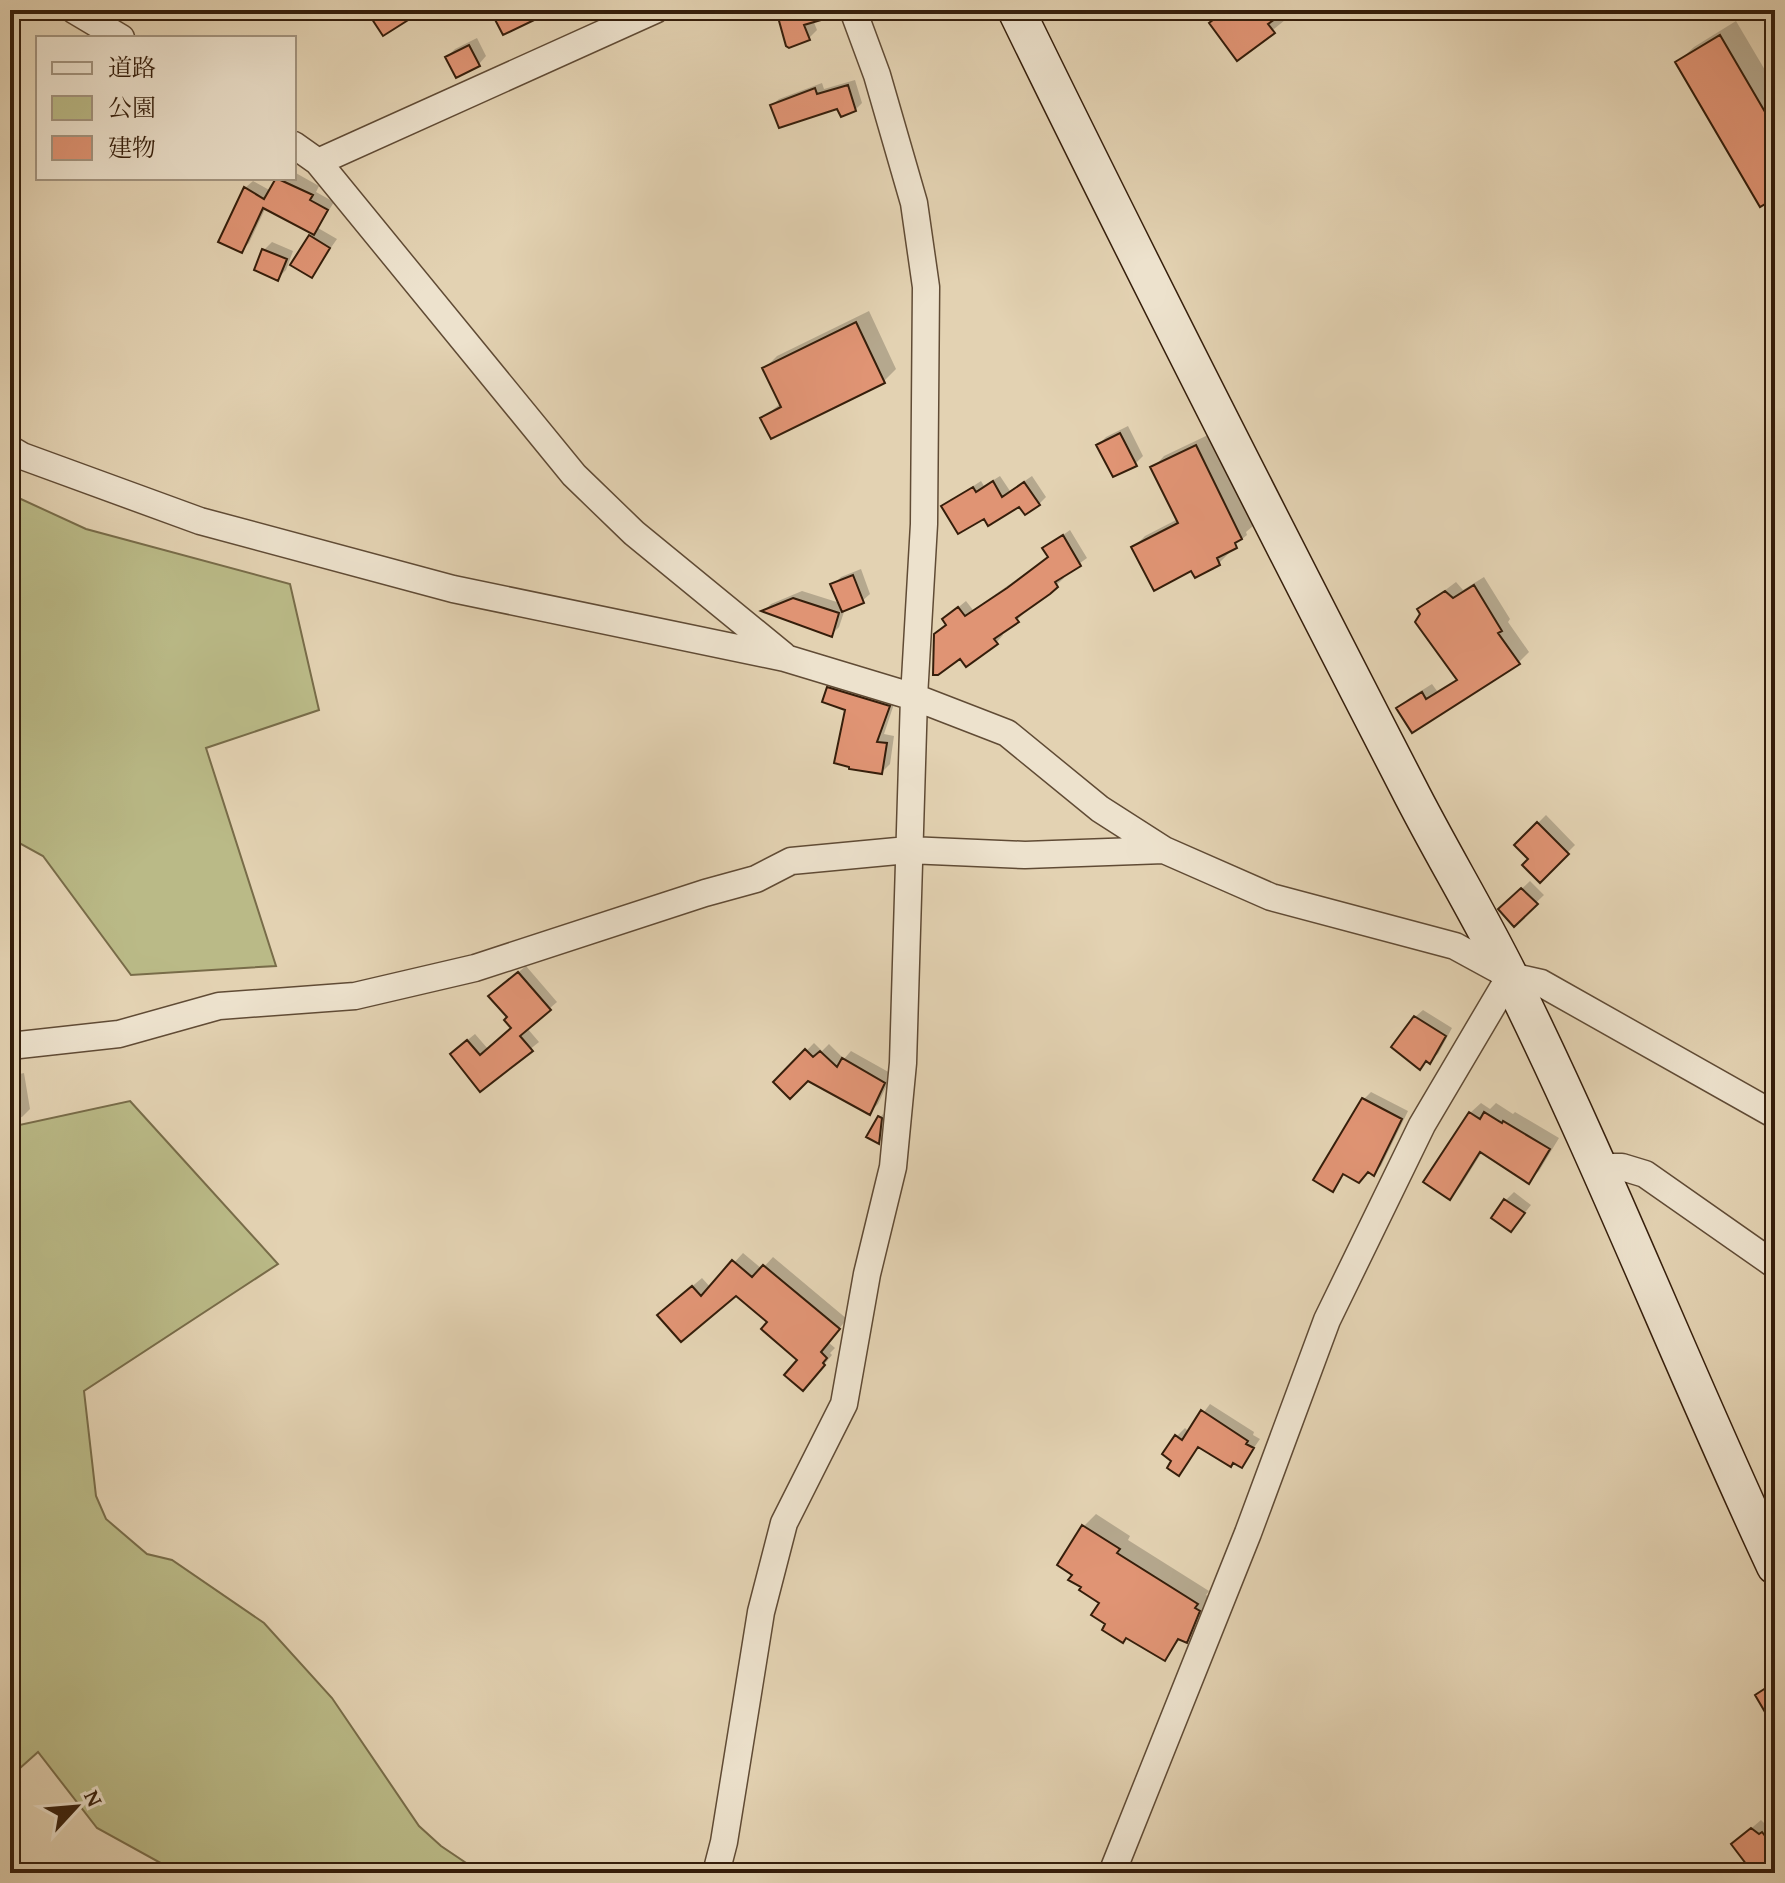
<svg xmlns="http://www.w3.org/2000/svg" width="1785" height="1883" font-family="'Gentium Book Plus','Noto Serif JP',serif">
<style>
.green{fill:#baba87;stroke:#786c49;stroke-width:2}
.shadow{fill:#0003}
.building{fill:#e09474;stroke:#351e0b;stroke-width:2}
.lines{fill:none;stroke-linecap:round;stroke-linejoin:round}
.street-casing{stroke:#604b35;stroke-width:29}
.secondary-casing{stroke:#351e0b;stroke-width:39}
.street{stroke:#ede2cd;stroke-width:26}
.secondary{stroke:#ede2cd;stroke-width:36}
</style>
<rect width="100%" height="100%" fill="#e3d2b2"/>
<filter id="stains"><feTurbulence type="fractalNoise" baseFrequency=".0025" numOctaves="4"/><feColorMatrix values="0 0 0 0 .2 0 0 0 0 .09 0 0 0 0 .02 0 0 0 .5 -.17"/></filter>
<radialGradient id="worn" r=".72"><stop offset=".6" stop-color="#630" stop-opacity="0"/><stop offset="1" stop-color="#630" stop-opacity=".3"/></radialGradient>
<path class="green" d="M 10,494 L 86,529 L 290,584 L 319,710 L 206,748 L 276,966 L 131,975 L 43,856 L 10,838 Z
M 130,1101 L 278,1264 L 84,1391 L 96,1496 L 106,1519 L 147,1554 L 172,1560 L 264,1623 L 332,1698 L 419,1826 L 441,1846 L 481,1873 L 207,1873 L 166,1866 L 97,1828 L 38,1752 L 10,1777 L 10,1127 Z"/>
<path class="shadow" d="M 585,10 L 611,10 L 589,20 Z
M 779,10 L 830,10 L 813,20 L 817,30 L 809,38 Z
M 1222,10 L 1284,10 L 1280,13 L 1285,20 L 1238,58 L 1219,12 Z
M 1736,21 L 1775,87 L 1775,205 L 1678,62 L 1694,47 Z
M 477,38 L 486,56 L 479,64 L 447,57 L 455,49 Z
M 855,80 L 862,103 L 855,110 L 838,106 L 772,105 L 779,99 L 822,83 L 824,89 Z
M 294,172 L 319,186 L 316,192 L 334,202 L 318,228 L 337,239 L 311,276 L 311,236 L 314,233 L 266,207 L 249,243 L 241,251 L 245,188 L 253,181 L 271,191 L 279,178 L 294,178 Z
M 272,242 L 293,251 L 286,270 L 278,278 L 264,250 Z
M 869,311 L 896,369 L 883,382 L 763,418 L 781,403 L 764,369 L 777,356 Z
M 1128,426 L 1143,456 L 1135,464 L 1098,445 L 1106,437 Z
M 1208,435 L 1253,526 L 1246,532 L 1247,535 L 1230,549 L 1230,552 L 1219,563 L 1192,569 L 1133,548 L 1145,536 L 1178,519 L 1153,468 L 1164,456 Z
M 1000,476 L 1010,491 L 1032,476 L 1046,497 L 1039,504 L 1020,504 L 984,516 L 943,506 L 981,481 L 984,486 Z
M 1070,530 L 1087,558 L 1062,576 L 1064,578 L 1049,592 L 1023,611 L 1024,613 L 1017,620 L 1001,632 L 1003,635 L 996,643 L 936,634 L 948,624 L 944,619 L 966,601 L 973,610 L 1050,556 L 1045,548 Z
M 861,569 L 870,594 L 862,601 L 845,609 L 839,627 L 831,635 L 765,610 L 771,604 L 802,591 L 840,603 L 833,585 L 841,577 Z
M 1484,577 L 1510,619 L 1508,622 L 1529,652 L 1519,662 L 1412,731 L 1398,709 L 1408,699 L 1432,684 L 1437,691 L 1458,678 L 1420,609 L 1456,582 L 1463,590 Z
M 837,681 L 896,698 L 884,734 L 894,736 L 890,764 L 882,772 L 847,709 L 829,689 Z
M 1546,815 L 1575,845 L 1540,880 L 1531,859 L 1516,845 Z
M 1530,881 L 1544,895 L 1514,924 L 1501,909 Z
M 526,966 L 557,1002 L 527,1028 L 539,1042 L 481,1089 L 460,1046 L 475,1034 L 488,1049 L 514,1028 L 498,989 Z
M 1423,1010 L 1452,1028 L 1438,1054 L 1420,1067 L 1415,1017 Z
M 814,1043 L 822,1051 L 829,1044 L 844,1059 L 851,1051 L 892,1074 L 878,1104 L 870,1112 L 808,1079 L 776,1082 Z
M 24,1073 L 30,1109 L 22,1117 L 10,1119 L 10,1076 Z
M 1371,1092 L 1408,1111 L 1381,1166 L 1374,1173 L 1370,1171 L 1363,1178 L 1345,1173 L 1333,1189 L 1364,1099 Z
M 1481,1103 L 1490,1109 L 1496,1103 L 1513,1114 L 1515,1112 L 1559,1138 L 1539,1171 L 1529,1181 L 1482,1152 L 1460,1187 L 1450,1197 L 1470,1113 Z
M 883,1114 L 882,1139 L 879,1142 L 880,1118 Z
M 1514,1192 L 1531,1205 L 1511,1230 L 1506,1200 Z
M 743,1253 L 762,1269 L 773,1257 L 847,1319 L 828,1342 L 835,1348 L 830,1353 L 832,1355 L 812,1379 L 770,1322 L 736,1293 L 669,1306 L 702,1278 L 711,1288 Z
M 1210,1404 L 1254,1432 L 1253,1435 L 1260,1439 L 1242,1465 L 1200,1446 L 1178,1473 L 1177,1436 L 1185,1428 L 1189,1432 Z
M 1096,1514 L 1130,1536 L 1128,1540 L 1209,1591 L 1206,1595 L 1211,1598 L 1199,1628 L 1186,1641 L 1181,1638 L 1164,1658 L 1108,1623 L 1102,1602 L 1083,1586 L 1075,1574 L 1059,1564 L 1084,1526 Z
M 1761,1820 L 1765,1824 L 1772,1823 L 1775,1827 L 1775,1873 L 1756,1873 L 1733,1844 Z"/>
<path class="building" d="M 366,10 L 424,10 L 383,36 Z
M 490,10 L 555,10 L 503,35 Z
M 776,10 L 837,10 L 838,15 L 804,25 L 810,40 L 789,48 L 786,46 Z
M 1226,10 L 1288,10 L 1268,24 L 1275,33 L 1237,61 L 1209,23 Z
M 1720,35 L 1775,129 L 1775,198 L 1760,207 L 1675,62 Z
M 469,45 L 480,66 L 456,78 L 445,57 Z
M 848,85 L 856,111 L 841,117 L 837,109 L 779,128 L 770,105 L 815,88 L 817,94 Z
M 276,178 L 313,195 L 310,200 L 328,210 L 314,235 L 263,208 L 242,253 L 218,242 L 244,187 L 264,199 Z
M 309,235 L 330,248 L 312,278 L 290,265 Z
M 262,249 L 287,259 L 278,281 L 254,270 Z
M 856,322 L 885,383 L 771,439 L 760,418 L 781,407 L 762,368 Z
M 1120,433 L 1137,466 L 1113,477 L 1096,445 Z
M 1196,445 L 1242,539 L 1235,543 L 1237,548 L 1217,558 L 1220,565 L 1195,578 L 1191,571 L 1154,591 L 1131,547 L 1178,523 L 1150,467 Z
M 993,481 L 1002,497 L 1024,482 L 1040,505 L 1025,515 L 1019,507 L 988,526 L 984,519 L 958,534 L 941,506 L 973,487 L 976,492 Z
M 1063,535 L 1081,566 L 1055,582 L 1058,587 L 1050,594 L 1016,618 L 1019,622 L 994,639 L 998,644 L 966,667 L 960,659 L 938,675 L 933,675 L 934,634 L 946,625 L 942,619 L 958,607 L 965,616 L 1007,588 L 1048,557 L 1042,548 Z
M 853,575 L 864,603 L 842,612 L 830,584 Z
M 1474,585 L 1502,631 L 1498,633 L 1520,664 L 1412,733 L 1396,708 L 1422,692 L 1426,699 L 1457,680 L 1415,622 L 1420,614 L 1417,609 L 1445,591 L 1453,598 Z
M 793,598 L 839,613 L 832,637 L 761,611 Z
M 827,687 L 890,706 L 877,742 L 887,743 L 882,774 L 849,769 L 849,767 L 834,763 L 845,710 L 822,702 Z
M 1537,822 L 1569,854 L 1540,883 L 1522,865 L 1528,859 L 1514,845 Z
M 1521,888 L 1538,904 L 1514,927 L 1498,909 Z
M 518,972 L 551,1010 L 520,1036 L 533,1051 L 480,1092 L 450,1054 L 467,1040 L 480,1055 L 511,1028 L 504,1020 L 507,1017 L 488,996 Z
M 1414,1016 L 1446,1036 L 1430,1064 L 1426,1061 L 1420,1070 L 1391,1047 Z
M 805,1049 L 813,1057 L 820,1051 L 837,1067 L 842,1058 L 885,1083 L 870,1115 L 808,1081 L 790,1099 L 773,1082 Z
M 1362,1098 L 1402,1119 L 1374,1176 L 1368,1172 L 1359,1183 L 1343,1174 L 1333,1192 L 1313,1180 Z
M 1469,1112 L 1480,1119 L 1484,1112 L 1502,1123 L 1503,1121 L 1550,1149 L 1529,1184 L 1480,1152 L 1450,1200 L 1423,1182 Z
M 878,1116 L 882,1118 L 879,1144 L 866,1137 Z
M 1504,1199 L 1525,1213 L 1511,1232 L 1491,1218 Z
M 732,1260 L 752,1277 L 763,1265 L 840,1329 L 821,1352 L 827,1358 L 823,1363 L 825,1365 L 803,1391 L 784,1375 L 797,1360 L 761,1329 L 767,1322 L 736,1296 L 681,1342 L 657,1315 L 692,1286 L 701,1296 Z
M 1201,1410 L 1248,1441 L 1246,1444 L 1254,1448 L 1242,1468 L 1233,1463 L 1231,1467 L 1198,1447 L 1179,1476 L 1167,1468 L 1171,1461 L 1162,1454 L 1175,1435 L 1182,1440 Z
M 1082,1525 L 1120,1549 L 1117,1553 L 1198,1604 L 1195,1608 L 1200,1611 L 1187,1643 L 1178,1639 L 1165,1661 L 1126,1638 L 1123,1643 L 1102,1630 L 1105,1624 L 1091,1615 L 1099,1603 L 1079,1590 L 1081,1587 L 1068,1580 L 1072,1575 L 1057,1565 Z
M 1775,1682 L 1775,1729 L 1755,1695 Z
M 1751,1828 L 1759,1834 L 1762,1832 L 1775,1849 L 1775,1873 L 1753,1873 L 1731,1844 Z"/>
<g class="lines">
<g class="street-casing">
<path id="street" d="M 74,10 L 121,38
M 294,145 L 318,162 L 574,475 L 634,533 L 783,655
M 318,162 L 655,10
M 10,449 L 22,456 L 200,521 L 453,589 L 785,658 L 914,697 L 1007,733 L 1100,809 L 1164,850 L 1271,897 L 1455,946 L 1510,976 L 1541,983 L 1775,1115
M 10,1046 L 119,1034 L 219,1006 L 355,996 L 475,968 L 705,893 L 756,879 L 791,861 L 908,850 L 1025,855 L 1164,850
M 1599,1167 L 1622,1167 L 1645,1174 L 1775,1265
M 716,1873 L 724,1842 L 761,1612 L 784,1523 L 844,1404 L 867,1274 L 893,1167 L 903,1063 L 914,697 L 924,524 L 926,287 L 914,203 L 877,75 L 853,10
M 1112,1873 L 1248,1533 L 1327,1320 L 1422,1125 L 1510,976"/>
</g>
<g class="secondary-casing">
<path id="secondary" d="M 1016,10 C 1143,271 1275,529 1408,787 C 1441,852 1479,914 1511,979 C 1606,1171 1684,1372 1775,1566"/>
</g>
<use href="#street" class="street"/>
<use href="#secondary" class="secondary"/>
</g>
<rect width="1785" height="1883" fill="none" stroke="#e3d2b2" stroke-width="40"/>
<rect x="12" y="12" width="1761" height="1859" fill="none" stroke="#351e0b" stroke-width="4"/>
<rect x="20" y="20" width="1745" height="1843" fill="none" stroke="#351e0b" stroke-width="2"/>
<rect x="36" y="36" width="260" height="144" fill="#ede2cd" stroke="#a3947f" stroke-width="2"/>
<rect x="52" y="62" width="40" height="12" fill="#ede2cd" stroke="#a3947f" stroke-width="2"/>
<text x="108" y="76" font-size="24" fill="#351e0b">道路</text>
<rect x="52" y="96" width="40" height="24" fill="#baba87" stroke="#a3947f" stroke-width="2"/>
<text x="108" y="116" font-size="24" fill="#351e0b">公園</text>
<rect x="52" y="136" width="40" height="24" fill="#e09474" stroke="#a3947f" stroke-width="2"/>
<text x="108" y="156" font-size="24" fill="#351e0b">建物</text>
<g transform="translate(76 1807) rotate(64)" stroke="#ede2cd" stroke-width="6" paint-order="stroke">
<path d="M0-6L14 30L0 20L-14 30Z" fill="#351e0b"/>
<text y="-12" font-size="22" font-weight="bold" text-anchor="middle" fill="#351e0b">N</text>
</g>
<rect width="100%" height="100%" filter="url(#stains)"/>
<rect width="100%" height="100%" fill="url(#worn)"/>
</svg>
